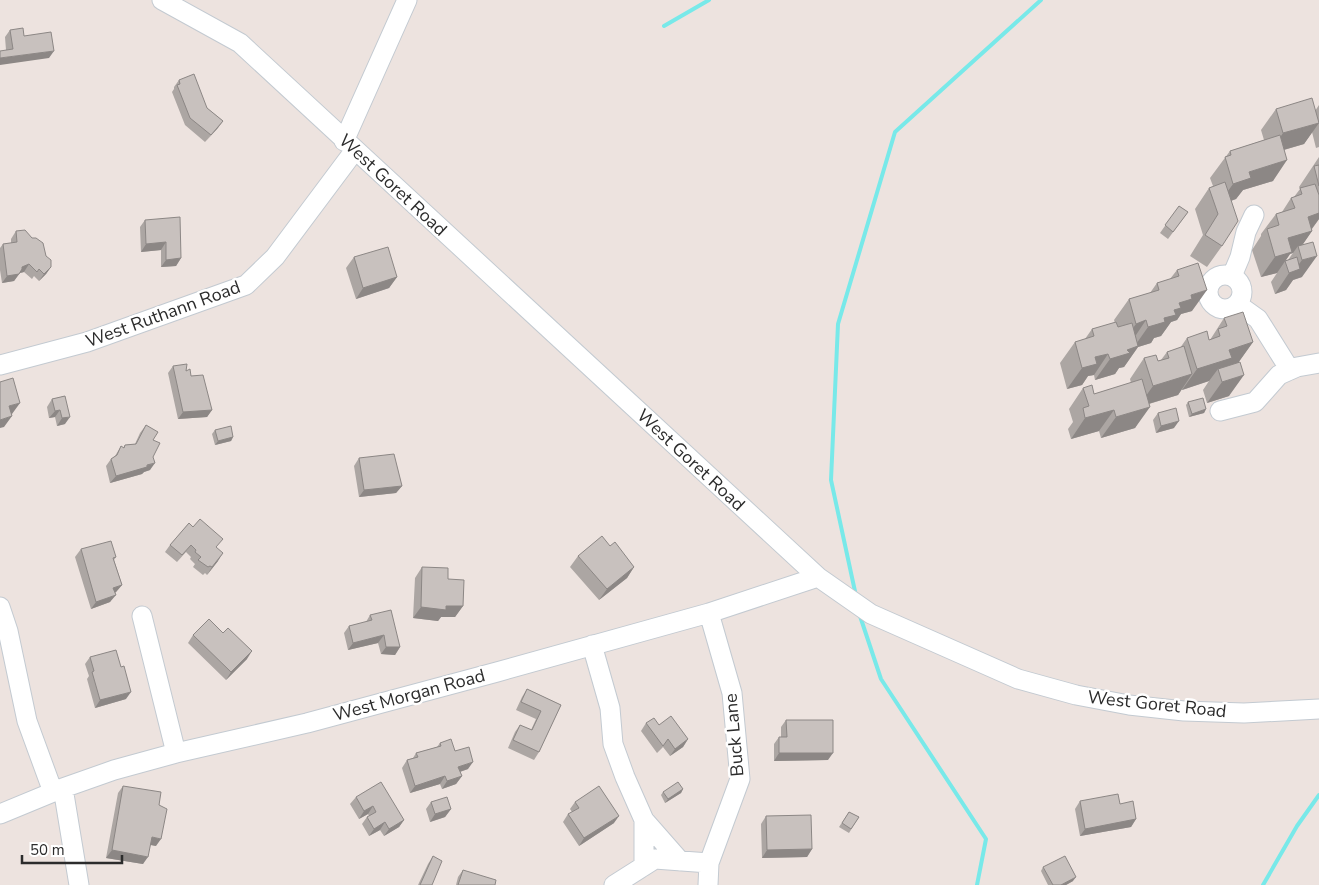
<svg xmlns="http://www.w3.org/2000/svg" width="1319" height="885" font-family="'Nunito Sans',sans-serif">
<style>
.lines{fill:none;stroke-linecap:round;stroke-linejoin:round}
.stream{stroke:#78e9e9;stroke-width:4}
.minor-casing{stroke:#c3cad1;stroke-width:21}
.minor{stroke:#fff;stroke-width:19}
.wall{fill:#aca6a3;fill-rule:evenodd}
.shaded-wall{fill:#8c8785}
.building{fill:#c8c1be;stroke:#8c8785}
.labels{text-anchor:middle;stroke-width:5;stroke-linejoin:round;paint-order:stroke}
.street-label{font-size:18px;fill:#2c2c2c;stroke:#fff}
</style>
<rect width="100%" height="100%" fill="#ede3df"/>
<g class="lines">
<path class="stream" d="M 664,26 L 709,0
M 856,596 L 831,480 L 838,324 L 895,132 L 1041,0
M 859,613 L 881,679 L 986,839 L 977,885
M 1263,885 L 1297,826 L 1319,795"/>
<g class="minor-casing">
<path id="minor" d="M 162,0 L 240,43 L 818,577 L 871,614 L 1018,679 L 1076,695 L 1129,705 L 1184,711 L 1244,713 L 1319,709
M 344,141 L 407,0
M1208 292a17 17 0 1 1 34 0a17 17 0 1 1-34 0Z
M 1232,276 L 1240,257 L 1246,232 L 1254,215
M 1237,304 L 1258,319 L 1290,370
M 0,365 L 87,342 L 246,285 L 275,257 L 355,150
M 1220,411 L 1255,402 L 1279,375 L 1297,367 L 1319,363
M 0,607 L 8,631 L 27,721 L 53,792
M 142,616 L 176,753
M 592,645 L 610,708 L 613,744 L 625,777 L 644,820 L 644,866
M 63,788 L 79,885
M 0,814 L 63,788 L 114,770 L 176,753 L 307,723 L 497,672 L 709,613 L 818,577
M 644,820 L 680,861
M 614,885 L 655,859 L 709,863
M 708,885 L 709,863 L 740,779 L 732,693 L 709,613"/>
</g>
<use href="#minor" class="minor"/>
</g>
<path class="wall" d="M 10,30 L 24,36 L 49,58 L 6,50 L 5,37 Z
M 179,80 L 207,108 L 223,121 L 205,142 L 185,125 L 172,92 L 174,89 L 174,87 Z
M 1319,105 L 1319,147 L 1316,148 L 1312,132 L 1304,144 L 1284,150 L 1273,181 L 1243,190 L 1236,199 L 1231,201 L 1222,246 L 1207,267 L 1190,256 L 1203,235 L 1195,209 L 1209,188 L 1213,186 L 1210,178 L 1230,151 L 1264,140 L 1261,130 L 1276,109 L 1315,111 Z
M 1319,157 L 1319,219 L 1312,229 L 1312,231 L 1302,245 L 1302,277 L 1293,280 L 1286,290 L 1275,294 L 1271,282 L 1277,273 L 1261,277 L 1252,250 L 1261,236 L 1261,234 L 1276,214 L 1282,212 L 1291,198 L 1294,197 L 1300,189 L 1299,187 ZM 1293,253 L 1288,260 L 1286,260 L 1290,254 Z
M 1179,206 L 1188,212 L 1168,239 L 1160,233 Z
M 145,220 L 181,258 L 176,266 L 161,267 L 161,250 L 141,252 L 140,227 Z
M 16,231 L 46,256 L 51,267 L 46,274 L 39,281 L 34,276 L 32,279 L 24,272 L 20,273 L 14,281 L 2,283 L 0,270 L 0,248 L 3,244 L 11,243 L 11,239 Z
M 354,257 L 397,277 L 389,288 L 356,299 L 346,268 Z
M 1177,270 L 1192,311 L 1181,314 L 1177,320 L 1171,322 L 1161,336 L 1154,338 L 1151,343 L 1138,347 L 1124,367 L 1119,368 L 1115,374 L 1095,380 L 1094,375 L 1088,376 L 1082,385 L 1067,389 L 1060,363 L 1075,342 L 1085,339 L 1092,329 L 1115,323 L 1114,320 L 1129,299 L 1150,293 L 1157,283 L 1170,279 Z
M 1224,318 L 1253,342 L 1238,363 L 1229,396 L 1207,403 L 1203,390 L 1209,381 L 1182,390 L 1182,389 L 1178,395 L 1149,404 L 1135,428 L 1101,438 L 1099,431 L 1071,439 L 1068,429 L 1073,422 L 1069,409 L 1083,388 L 1094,394 L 1131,383 L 1130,379 L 1144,358 L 1158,361 L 1161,360 L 1167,352 L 1180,348 L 1187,338 L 1210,340 Z
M 173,366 L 186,371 L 212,410 L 207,417 L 178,419 L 168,373 Z
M 65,396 L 65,424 L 57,426 L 55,417 L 49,418 L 47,407 L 52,399 Z
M 1188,402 L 1206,409 L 1204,413 L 1189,417 L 1186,405 Z
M 1158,413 L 1174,428 L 1156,433 L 1153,420 Z
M 146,425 L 153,440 L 153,457 L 150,470 L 144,472 L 142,474 L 110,483 L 106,466 L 111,459 L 115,456 L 121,446 L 123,448 L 125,445 L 135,444 L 140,433 Z
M 215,430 L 233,437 L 231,441 L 215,445 L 212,434 Z
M 359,458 L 402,486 L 396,493 L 359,497 L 354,466 Z
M 189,523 L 217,548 L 218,561 L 207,575 L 205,573 L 203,575 L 193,567 L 195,564 L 190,559 L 191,557 L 186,552 L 177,562 L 165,552 L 170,545 Z
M 610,546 L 634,567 L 627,578 L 599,600 L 570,567 L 578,556 Z
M 81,549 L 116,557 L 114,560 L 122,585 L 116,592 L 115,593 L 110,602 L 91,609 L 75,557 Z
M 422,567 L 448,579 L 463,606 L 455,617 L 441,617 L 438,621 L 413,618 L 415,578 Z
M 370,615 L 400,647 L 395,655 L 381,654 L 378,643 L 348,650 L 344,633 L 349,626 L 366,622 Z
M 193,635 L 247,659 L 226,680 L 188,643 Z
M 90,657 L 126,699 L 95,708 L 87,679 L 89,676 L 85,664 Z
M 527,689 L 561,705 L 539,752 L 534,760 L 508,748 L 515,732 L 520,725 L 531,730 L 536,719 L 516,710 L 522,697 Z
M 786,720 L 828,760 L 774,761 L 774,744 L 779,737 L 781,737 L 781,727 Z
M 646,723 L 659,725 L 688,739 L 683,747 L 670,756 L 663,747 L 657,753 L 641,731 Z
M 440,743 L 455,751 L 468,769 L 460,772 L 462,776 L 456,784 L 442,789 L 440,784 L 410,793 L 402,768 L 407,760 L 413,758 L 416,753 L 437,747 Z
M 123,786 L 156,846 L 150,845 L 143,864 L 106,858 L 118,793 Z
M 683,789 L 681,793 L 665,803 L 661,795 L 663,792 Z
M 356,797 L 404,820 L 399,827 L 384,836 L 380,830 L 369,836 L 362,824 L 367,817 L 369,816 L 368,814 L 359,819 L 350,804 Z
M 1080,801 L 1120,804 L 1136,819 L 1131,827 L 1080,836 L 1075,809 Z
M 431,802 L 451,809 L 445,817 L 430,822 L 426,809 Z
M 575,802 L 614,823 L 579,846 L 563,822 L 568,814 L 572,812 L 570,809 Z
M 849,812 L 859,817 L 849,833 L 839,827 Z
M 766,816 L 812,849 L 807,857 L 762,858 L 761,824 Z
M 433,856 L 432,885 L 418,885 L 428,864 Z
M 1043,867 L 1073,881 L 1066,885 L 1048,885 L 1041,871 Z
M 463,870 L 495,885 L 456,885 L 458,877 Z"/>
<path class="shaded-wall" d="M 54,51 L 49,58 L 0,65 L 0,58 Z
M 223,121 L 218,128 L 205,142 Z
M 1319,123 L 1304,144 L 1269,154 L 1283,133 Z
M 1287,160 L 1273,181 L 1243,190 L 1236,199 L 1218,205 L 1233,184 L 1249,172 Z
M 1319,200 L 1319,219 L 1310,231 L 1312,231 L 1299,250 L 1298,246 L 1293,253 L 1290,254 L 1277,273 L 1261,277 L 1288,238 Z
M 166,242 L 161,250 L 141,252 L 146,244 Z
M 1317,256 L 1302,277 L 1293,280 L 1286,290 L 1275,294 L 1289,273 L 1294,271 L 1302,260 Z
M 181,258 L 176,266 L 161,267 L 166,260 Z
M 29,264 L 24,272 L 16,274 L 22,267 Z
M 51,267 L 46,274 L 39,281 L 44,274 Z
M 19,274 L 14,281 L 2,283 L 7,276 Z
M 397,277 L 389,288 L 356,299 L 363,288 Z
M 1207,290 L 1192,311 L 1181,314 L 1177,320 L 1171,322 L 1161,336 L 1154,338 L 1151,343 L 1138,347 L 1124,367 L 1119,368 L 1115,374 L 1095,380 L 1110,359 L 1127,350 L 1134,347 L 1148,327 L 1164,318 L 1179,303 L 1191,295 Z
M 1146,320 L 1132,341 L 1121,344 L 1136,324 Z
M 1253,342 L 1238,363 L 1218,369 L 1209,381 L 1182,390 L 1197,369 L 1229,350 Z
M 1108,354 L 1094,375 L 1088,376 L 1082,385 L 1067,389 L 1082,368 L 1095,357 Z
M 1192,374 L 1178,395 L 1138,407 L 1153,386 Z
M 1244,375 L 1229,396 L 1207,403 L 1222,382 Z
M 20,403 L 12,414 L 1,417 L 9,406 Z
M 1150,407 L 1135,428 L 1101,438 L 1116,417 Z
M 1206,409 L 1204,413 L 1189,417 L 1192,414 Z
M 60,410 L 55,417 L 49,418 L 55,411 Z
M 212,410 L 207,417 L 178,419 L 183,412 Z
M 1114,410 L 1099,431 L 1071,439 L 1085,418 Z
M 12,416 L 4,427 L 0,428 L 0,420 Z
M 70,417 L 65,424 L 57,426 L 62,418 Z
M 1179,421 L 1174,428 L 1156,433 L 1161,426 Z
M 233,437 L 231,441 L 215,445 L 218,441 Z
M 155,463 L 150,470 L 144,472 L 142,474 L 110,483 L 116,476 Z
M 402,486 L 396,493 L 359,497 L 364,490 Z
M 223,553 L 218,561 L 207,575 L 212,567 Z
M 634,567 L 627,578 L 599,600 L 607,589 Z
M 122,585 L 116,592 L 108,595 L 113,588 Z
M 116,595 L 110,602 L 91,609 L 96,602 Z
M 446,606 L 463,606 L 455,617 L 441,617 L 438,621 L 413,618 L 421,607 Z
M 384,635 L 378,643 L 348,650 L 353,643 Z
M 386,647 L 400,647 L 395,655 L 381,654 Z
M 252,651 L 247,659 L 226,680 L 231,672 Z
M 131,692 L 126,699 L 95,708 L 100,700 Z
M 688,739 L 683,747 L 670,756 L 675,749 Z
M 779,753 L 833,753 L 828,760 L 774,761 Z
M 473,762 L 468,769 L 453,774 L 458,767 Z
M 445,776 L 440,784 L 410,793 L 415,786 Z
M 462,776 L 456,784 L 442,789 L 447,781 Z
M 683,789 L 681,793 L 665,803 L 668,799 Z
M 373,806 L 368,814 L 359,819 L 364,811 Z
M 451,809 L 445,817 L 430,822 L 435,814 Z
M 619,816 L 614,823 L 579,846 L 584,838 Z
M 1136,819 L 1131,827 L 1080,836 L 1085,829 Z
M 404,820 L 399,827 L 384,836 L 389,829 Z
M 385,822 L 380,830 L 369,836 L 374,829 Z
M 152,837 L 161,839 L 156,846 L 147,844 Z
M 812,849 L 807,857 L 762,858 L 767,850 Z
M 112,850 L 148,857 L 143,864 L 106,858 Z
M 1076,877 L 1073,881 L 1066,885 L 1061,885 Z"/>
<path class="building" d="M 23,28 L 24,36 L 51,32 L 54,51 L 0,58 L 0,51 L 13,49 L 10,30 Z
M 194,74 L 207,108 L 223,121 L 211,135 L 190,118 L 177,85 L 180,84 L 179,80 Z
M 1312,98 L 1319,123 L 1283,133 L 1276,109 Z
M 1280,135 L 1287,160 L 1249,172 L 1251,178 L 1233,184 L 1225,157 L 1231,155 L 1230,151 Z
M 1319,165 L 1319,186 L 1314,166 Z
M 1225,182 L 1238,221 L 1222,246 L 1205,235 L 1218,214 L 1209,188 Z
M 1315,184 L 1319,195 L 1319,213 L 1308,217 L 1312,231 L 1288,238 L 1292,252 L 1275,257 L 1267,229 L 1279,225 L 1276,214 L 1295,208 L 1291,198 L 1302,194 L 1300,188 Z
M 1179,206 L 1188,212 L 1173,232 L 1165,225 Z
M 180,217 L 181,258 L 166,260 L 166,242 L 146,244 L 145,220 Z
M 25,230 L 32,238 L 36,238 L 43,243 L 46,256 L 51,260 L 51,267 L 44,274 L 39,269 L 37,272 L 29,264 L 22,267 L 22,269 L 19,274 L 7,276 L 3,244 L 17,242 L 16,231 Z
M 1313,242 L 1317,256 L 1302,260 L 1298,246 Z
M 388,247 L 397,277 L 363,288 L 354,257 Z
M 1297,257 L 1300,269 L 1289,273 L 1285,261 Z
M 1198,263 L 1207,290 L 1191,295 L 1192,299 L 1179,303 L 1181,308 L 1174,310 L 1176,315 L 1164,318 L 1165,322 L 1148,327 L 1146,320 L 1136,324 L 1129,299 L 1159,290 L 1157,283 L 1179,276 L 1177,270 Z
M 1243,312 L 1253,342 L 1229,350 L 1232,358 L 1197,369 L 1187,338 L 1207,331 L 1209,340 L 1220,336 L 1218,329 L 1227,326 L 1224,318 Z
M 1116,322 L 1118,327 L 1132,323 L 1138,346 L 1127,350 L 1130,353 L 1110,359 L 1108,354 L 1095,357 L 1097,364 L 1082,368 L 1075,342 L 1094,336 L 1092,329 Z
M 1184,346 L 1192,374 L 1153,386 L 1144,358 L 1156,355 L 1158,361 L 1169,358 L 1167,352 Z
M 1240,362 L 1244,375 L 1222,382 L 1218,369 Z
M 187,364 L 186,371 L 190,369 L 191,376 L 203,375 L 212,410 L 183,412 L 173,366 Z
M 13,378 L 20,403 L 9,406 L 12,416 L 0,420 L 0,382 Z
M 1142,379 L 1150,407 L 1116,417 L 1114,410 L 1085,418 L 1083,408 L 1089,406 L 1083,388 L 1092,385 L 1094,394 Z
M 65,396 L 70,417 L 62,418 L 60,410 L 55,411 L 52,399 Z
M 1203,398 L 1206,409 L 1192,414 L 1188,402 Z
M 1176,408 L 1179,421 L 1161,426 L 1158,413 Z
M 146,425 L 158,432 L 153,440 L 160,443 L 153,457 L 155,463 L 147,465 L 147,467 L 116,476 L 111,459 L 117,455 L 121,446 L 124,448 L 125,445 L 136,444 Z
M 231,426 L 233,437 L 218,441 L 215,430 Z
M 394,454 L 402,486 L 364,490 L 359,458 Z
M 200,519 L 223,539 L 216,547 L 223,553 L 212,567 L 210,566 L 208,567 L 198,560 L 201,557 L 195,552 L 196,550 L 191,545 L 182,555 L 170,545 L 189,523 L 193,527 Z
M 602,536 L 610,546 L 615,542 L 634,567 L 607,589 L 578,556 Z
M 111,541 L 116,557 L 113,558 L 122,585 L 113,588 L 116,595 L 96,602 L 81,549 Z
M 422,567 L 448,568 L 448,579 L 464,580 L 463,606 L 446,606 L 446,610 L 421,607 Z
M 391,610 L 400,647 L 386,647 L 384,635 L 353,643 L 349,626 L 372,620 L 370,615 Z
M 209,619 L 223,633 L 228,628 L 252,651 L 231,672 L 193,635 Z
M 116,650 L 121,667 L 124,666 L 131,692 L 100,700 L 92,672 L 94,671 L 90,657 Z
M 527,689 L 561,705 L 539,752 L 513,740 L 520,725 L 532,730 L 541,711 L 521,702 Z
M 671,716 L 688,739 L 675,749 L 668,739 L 663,746 L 646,723 L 654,718 L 659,725 Z
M 786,720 L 833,720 L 833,753 L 779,753 L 779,737 L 787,737 Z
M 451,739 L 455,751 L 469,747 L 473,762 L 458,767 L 462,776 L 447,781 L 445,776 L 415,786 L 407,760 L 418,757 L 416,753 L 441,746 L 440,743 Z
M 381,782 L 404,820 L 389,829 L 385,822 L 374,829 L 367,817 L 376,812 L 373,806 L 364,811 L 356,797 Z
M 678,782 L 683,789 L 668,799 L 663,792 Z
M 123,786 L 161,792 L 159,805 L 167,809 L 161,839 L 152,837 L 148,857 L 112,850 Z
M 599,786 L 619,816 L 584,838 L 568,814 L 579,808 L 575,802 Z
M 1118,794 L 1120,804 L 1133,801 L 1136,819 L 1085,829 L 1080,801 Z
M 447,797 L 451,809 L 435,814 L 431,802 Z
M 849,812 L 859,817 L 851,829 L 842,823 Z
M 811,815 L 812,849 L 767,850 L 766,816 Z
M 433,856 L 442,861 L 432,885 L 420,885 Z
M 1065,856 L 1076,877 L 1061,885 L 1053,885 L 1043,867 Z
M 463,870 L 496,880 L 495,885 L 458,885 Z"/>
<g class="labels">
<g class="street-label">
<text transform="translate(393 185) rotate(43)" y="6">West Goret Road</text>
<text transform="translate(163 314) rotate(-20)" y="6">West Ruthann Road</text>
<text transform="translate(691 460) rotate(43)" y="6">West Goret Road</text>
<text transform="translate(409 695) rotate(-15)" y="6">West Morgan Road</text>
<text transform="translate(1157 704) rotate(6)" y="6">West Goret Road</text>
<text transform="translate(734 735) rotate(-95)" y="6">Buck Lane</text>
</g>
</g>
<path d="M22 855v8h100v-8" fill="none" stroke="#2c2c2c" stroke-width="2.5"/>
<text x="30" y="855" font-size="15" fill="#2c2c2c" stroke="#ffffff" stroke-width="4" paint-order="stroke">50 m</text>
</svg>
